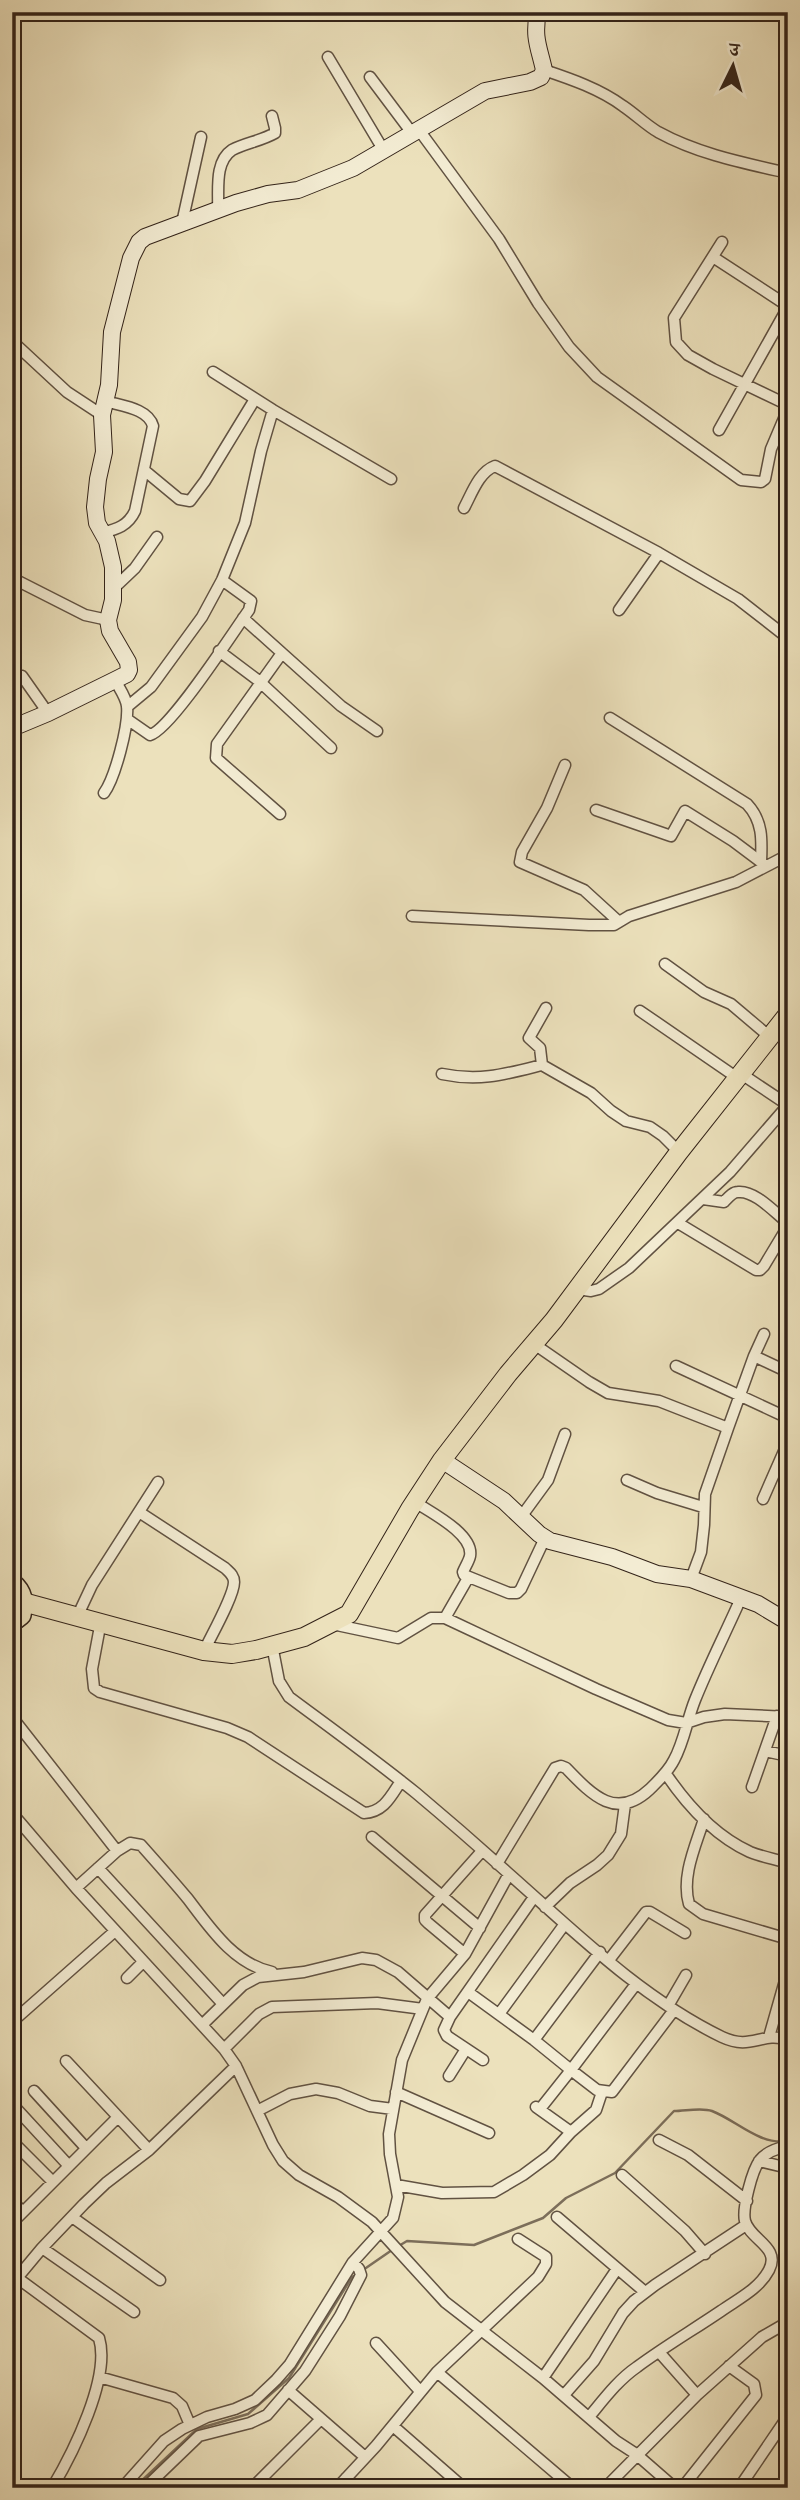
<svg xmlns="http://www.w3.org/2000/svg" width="800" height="2500" font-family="Cardo,'Noto Serif Devanagari',serif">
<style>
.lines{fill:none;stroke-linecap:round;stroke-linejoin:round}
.stream{stroke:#7c6e5a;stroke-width:2.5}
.street-casing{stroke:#615242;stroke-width:13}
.secondary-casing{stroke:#332319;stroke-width:18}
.primary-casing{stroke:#332319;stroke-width:20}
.highway-casing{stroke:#332319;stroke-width:22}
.street{stroke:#f3ecd3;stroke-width:10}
.secondary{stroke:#f3ecd3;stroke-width:16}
.primary{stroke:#ece1bc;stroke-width:18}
.highway{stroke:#ece1bc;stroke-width:19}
</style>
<rect width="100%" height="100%" fill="#ece1bc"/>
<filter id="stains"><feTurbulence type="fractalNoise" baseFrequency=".00286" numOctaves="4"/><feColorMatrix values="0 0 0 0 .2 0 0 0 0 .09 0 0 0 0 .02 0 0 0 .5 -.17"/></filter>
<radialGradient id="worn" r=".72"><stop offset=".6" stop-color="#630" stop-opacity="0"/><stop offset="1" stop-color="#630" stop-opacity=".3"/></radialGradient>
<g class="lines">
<path class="stream" d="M 397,2247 L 407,2241 L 474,2245 L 543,2218 L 566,2198 L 615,2173 L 674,2111 C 685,2111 702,2107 712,2111 C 736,2120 760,2146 788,2141
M 363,2270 L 392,2250
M 134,2488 L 197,2429 L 248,2414 L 289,2378 L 352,2277 L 357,2274"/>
<g class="street-casing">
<path id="street" d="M 328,57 L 384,151
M 544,70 C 571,79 600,89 623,106 C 635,114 646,125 658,132 C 698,154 744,163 788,173
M 370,77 L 412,133
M 419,130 L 499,239 L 538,303 L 569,347 L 597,377 L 741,480 L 761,482 L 765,479 L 771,449 L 788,409
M 218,209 C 219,191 214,162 232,150 C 245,143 261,141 275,133 L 275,128 L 272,116
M 182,223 L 201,137
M 722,242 L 674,318 L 676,342 L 688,355 L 713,369 L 788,405
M 713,257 L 788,306
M 12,341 L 67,392 L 102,415
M 213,372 L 273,410 L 391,479
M 719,430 L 788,307
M 144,470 L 179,499 L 190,501 L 205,481 L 255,399
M 464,508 C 472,493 479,472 495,466 L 659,553 L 738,599 L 788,638
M 102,533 C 117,529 128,526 135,511 L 153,426 C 148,408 121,406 105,401
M 12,578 L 85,615 L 108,620
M 115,587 L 135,568 L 157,537
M 619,610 L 659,553
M 243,618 L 341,706 L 377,731
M 219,651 L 259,681 L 331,748
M 22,676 L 48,713
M 127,707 L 151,687 L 202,617 L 222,580 L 245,523 L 261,451 L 273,410
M 610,718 L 747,804 C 763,821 762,840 761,862
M 127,719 L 150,735 C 171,729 233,632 249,610 L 251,601 L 222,580
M 565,765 L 547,808 L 522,852 L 520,862 L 584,890 L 618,921
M 104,793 C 115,778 129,725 127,706 C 126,697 119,688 115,680
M 596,810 L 671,836 L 685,811 L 733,841 L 765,865
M 280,814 L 216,758 L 217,744 L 282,653
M 412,916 L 589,925 L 614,925 L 629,916 L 736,882 L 788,855
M 665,964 L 704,992 L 731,1004 L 770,1037
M 640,1011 L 736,1077
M 542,1065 L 591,1093 L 611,1111 L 626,1121 L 650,1127 L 663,1136 L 679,1152
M 542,1065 L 540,1048 L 529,1038 L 546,1008
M 442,1074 C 480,1082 506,1074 542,1065
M 703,1199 L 724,1202 C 728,1198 732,1192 738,1192 C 755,1190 775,1213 788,1223
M 678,1223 L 756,1270 L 760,1270 L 764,1266 L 788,1226
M 577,1289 L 591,1291 L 599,1289 L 629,1268 L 730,1172 L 788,1105 L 740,1073
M 534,1344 L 589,1382 L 608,1393 L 659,1401 L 728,1428 L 754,1356 L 788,1372
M 754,1356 L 764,1334
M 676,1366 L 788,1418
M 627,1480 L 657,1493 L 703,1507
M 763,1499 L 788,1442
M 415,1502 C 430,1512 474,1534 470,1556 C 469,1561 465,1567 463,1572 L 464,1575 L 509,1593 L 517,1593 L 521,1589 L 545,1538
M 139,1512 L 225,1568 C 229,1572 234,1575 234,1582 C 234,1596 211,1636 204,1651
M 521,1517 L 548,1480 L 565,1434
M 691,1579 L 701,1552 L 704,1525 L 705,1494 L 728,1428
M 77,1617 L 92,1585 L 158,1482
M 782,1617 L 788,1601
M 445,1618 L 468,1578
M 101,1621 L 92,1669 L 94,1688 L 100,1692 L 227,1728 L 248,1737 L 364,1813 C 384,1812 391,1796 401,1781
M 332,1624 L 398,1638 L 431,1618 L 445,1618 L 596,1689 L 668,1720 L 686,1723 L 704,1717 L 725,1714 L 788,1717
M 272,1645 L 279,1681 L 289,1697 C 332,1729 375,1760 416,1793 C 447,1819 478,1846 508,1873 C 575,1932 640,1997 722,2037 C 752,2051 761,2031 788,2040
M 12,1717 L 117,1851
M 765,1751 L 788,1756
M 666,1774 C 687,1805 715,1836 750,1852 C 762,1857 775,1859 788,1863
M 752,1787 L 777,1716
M 12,1813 L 76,1888 L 224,2049 L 236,2066 L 273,2145 L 283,2161 L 299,2175 L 338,2197 L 372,2222 L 445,2302 L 543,2378 L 616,2441 L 636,2454 L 675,2488
M 704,1819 C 696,1845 681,1876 689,1904 L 703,1914 L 788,1939
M 372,1837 L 480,1928
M 497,1864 L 555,1768 L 561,1766 L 566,1768 C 592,1795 616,1821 650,1789 C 659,1780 668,1772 674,1760 C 684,1742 687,1720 695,1700 C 709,1665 726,1632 741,1598
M 98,1868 L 223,2004
M 76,1888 L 117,1851 L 130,1843 L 141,1845 C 157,1863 173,1881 188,1899 C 210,1928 234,1964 272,1972
M 545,1907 L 570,1883 L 597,1865 L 608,1855 L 621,1834 L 625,1804
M 465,1954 L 428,1923 L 425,1920 L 425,1915 L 482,1851
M 609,1960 L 646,1912 L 650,1912 L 685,1933
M 127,1978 L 143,1962
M 468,1992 L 534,2040 L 571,2070 L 636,1984
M 668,2006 L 686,1975
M 499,2014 L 564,1925
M 450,2017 L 444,2030 L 447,2036 L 483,2060
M 12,2022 L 115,1931
M 203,2024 L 243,1985 L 258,1977 L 304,1972 L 362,1958 L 376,1960 L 398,1972 L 450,2017 L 534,1897
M 769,2037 L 788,1970
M 534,2040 L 600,1952
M 224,2049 L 259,2014 L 272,2007 L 377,2003 L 423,2009
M 66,2061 L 149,2150
M 449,2076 L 466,2049
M 34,2091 L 86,2148
M 396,2092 L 489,2133
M 12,2104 L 69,2166
M 540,2109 L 571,2070 L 597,2090 L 612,2092 L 674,2010
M 257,2111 L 290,2094 L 316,2089 L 338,2093 L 370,2106 L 393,2109
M 571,2132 L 596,2110 L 602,2092
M 659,2140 L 688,2155 L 747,2201
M 12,2141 L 53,2182
M 759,2161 L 788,2168
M 622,2175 L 685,2231 L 705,2254
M 396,2185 L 442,2193 L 494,2192 L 523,2175 L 550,2155 L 571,2132 L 536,2107
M 12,2201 L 23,2212
M 72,2217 L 160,2280
M 557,2217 L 645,2292
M 12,2223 L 118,2117
M 42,2248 L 134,2312
M 12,2274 L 99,2338 C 111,2377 73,2453 52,2488
M 12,2288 L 17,2278 L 42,2248 L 84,2204 L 106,2183 L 149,2150 L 236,2066
M 376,2343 L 420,2391
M 659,2352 L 697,2395
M 437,2372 L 573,2488
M 99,2377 L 173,2398 L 182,2406 L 190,2425
M 543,2378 L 617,2269
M 288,2390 L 365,2457
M 564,2395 L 594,2361 L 623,2313 L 634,2301 L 655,2285 L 746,2225
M 589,2417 C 604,2399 618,2380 637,2367 C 664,2347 693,2330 721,2311 C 738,2299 759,2289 769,2270 C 781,2247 750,2240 745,2221 C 742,2209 752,2170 760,2160 C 766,2152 778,2148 788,2146
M 393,2426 L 464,2488
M 346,2478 L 359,2488
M 122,2488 L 164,2441 L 182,2429 L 207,2417 L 235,2409 L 255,2400 L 276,2380 L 290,2364 L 353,2262 L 393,2218 L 398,2197 L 390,2154 L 389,2134 L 402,2060 L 427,1999 L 465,1954 L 509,1874
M 145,2488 L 199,2436 L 250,2423 L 267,2415 L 305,2371 L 340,2316 L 361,2275 L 359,2269 L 353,2262
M 252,2488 L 321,2419
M 337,2488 L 376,2446 L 437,2372 L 538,2277 L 546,2264 L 546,2257 L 518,2239
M 605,2488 L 697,2395 L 762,2337 L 788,2322
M 682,2488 L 756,2395 L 754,2384 L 729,2366
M 739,2488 L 788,2416"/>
</g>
<g class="secondary-casing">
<path id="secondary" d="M 12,728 L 48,713 L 115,680 L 127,674 L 129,670 L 128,662 L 110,631 L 108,620 L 113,600 L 113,567 L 107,541 L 97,523 L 95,507 L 98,479 L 104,452 L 102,415 L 109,385 L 112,332 L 131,258 L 139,242 L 145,237 L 236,203 L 268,194 L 298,190 L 353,168 L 485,91 L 530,82 L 541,77 L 544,70 C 539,47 533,38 538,12
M 442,1460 L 504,1501 L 539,1534 L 550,1541 L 612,1557 L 657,1574 L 691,1579 L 758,1604 L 788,1622"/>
</g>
<g class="primary-casing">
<path id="primary" d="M 23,1602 L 204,1651 L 232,1654 L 256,1650 L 304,1637 L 349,1614 L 410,1509 L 442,1460 L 508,1374 L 554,1320 L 679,1152 L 788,1014"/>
</g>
<g class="highway-casing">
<path id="highway" d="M 12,1583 C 23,1592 24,1602 21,1615 L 12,1622"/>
</g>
<use href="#street" class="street"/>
<use href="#secondary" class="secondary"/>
<use href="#primary" class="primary"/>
<use href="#highway" class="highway"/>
</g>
<rect width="800" height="2500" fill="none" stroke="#ece1bc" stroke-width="42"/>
<rect x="14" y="14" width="772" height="2472" fill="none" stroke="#332319" stroke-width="3.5"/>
<rect x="21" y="21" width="758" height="2458" fill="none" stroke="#332319" stroke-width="2"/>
<g transform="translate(733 66) rotate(5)" stroke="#f3ecd3" stroke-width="5" paint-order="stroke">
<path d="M0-5L12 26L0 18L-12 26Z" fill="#332319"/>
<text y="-10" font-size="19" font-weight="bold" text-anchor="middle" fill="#332319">उ</text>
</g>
<rect width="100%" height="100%" filter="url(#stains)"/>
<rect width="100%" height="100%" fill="url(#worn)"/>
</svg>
